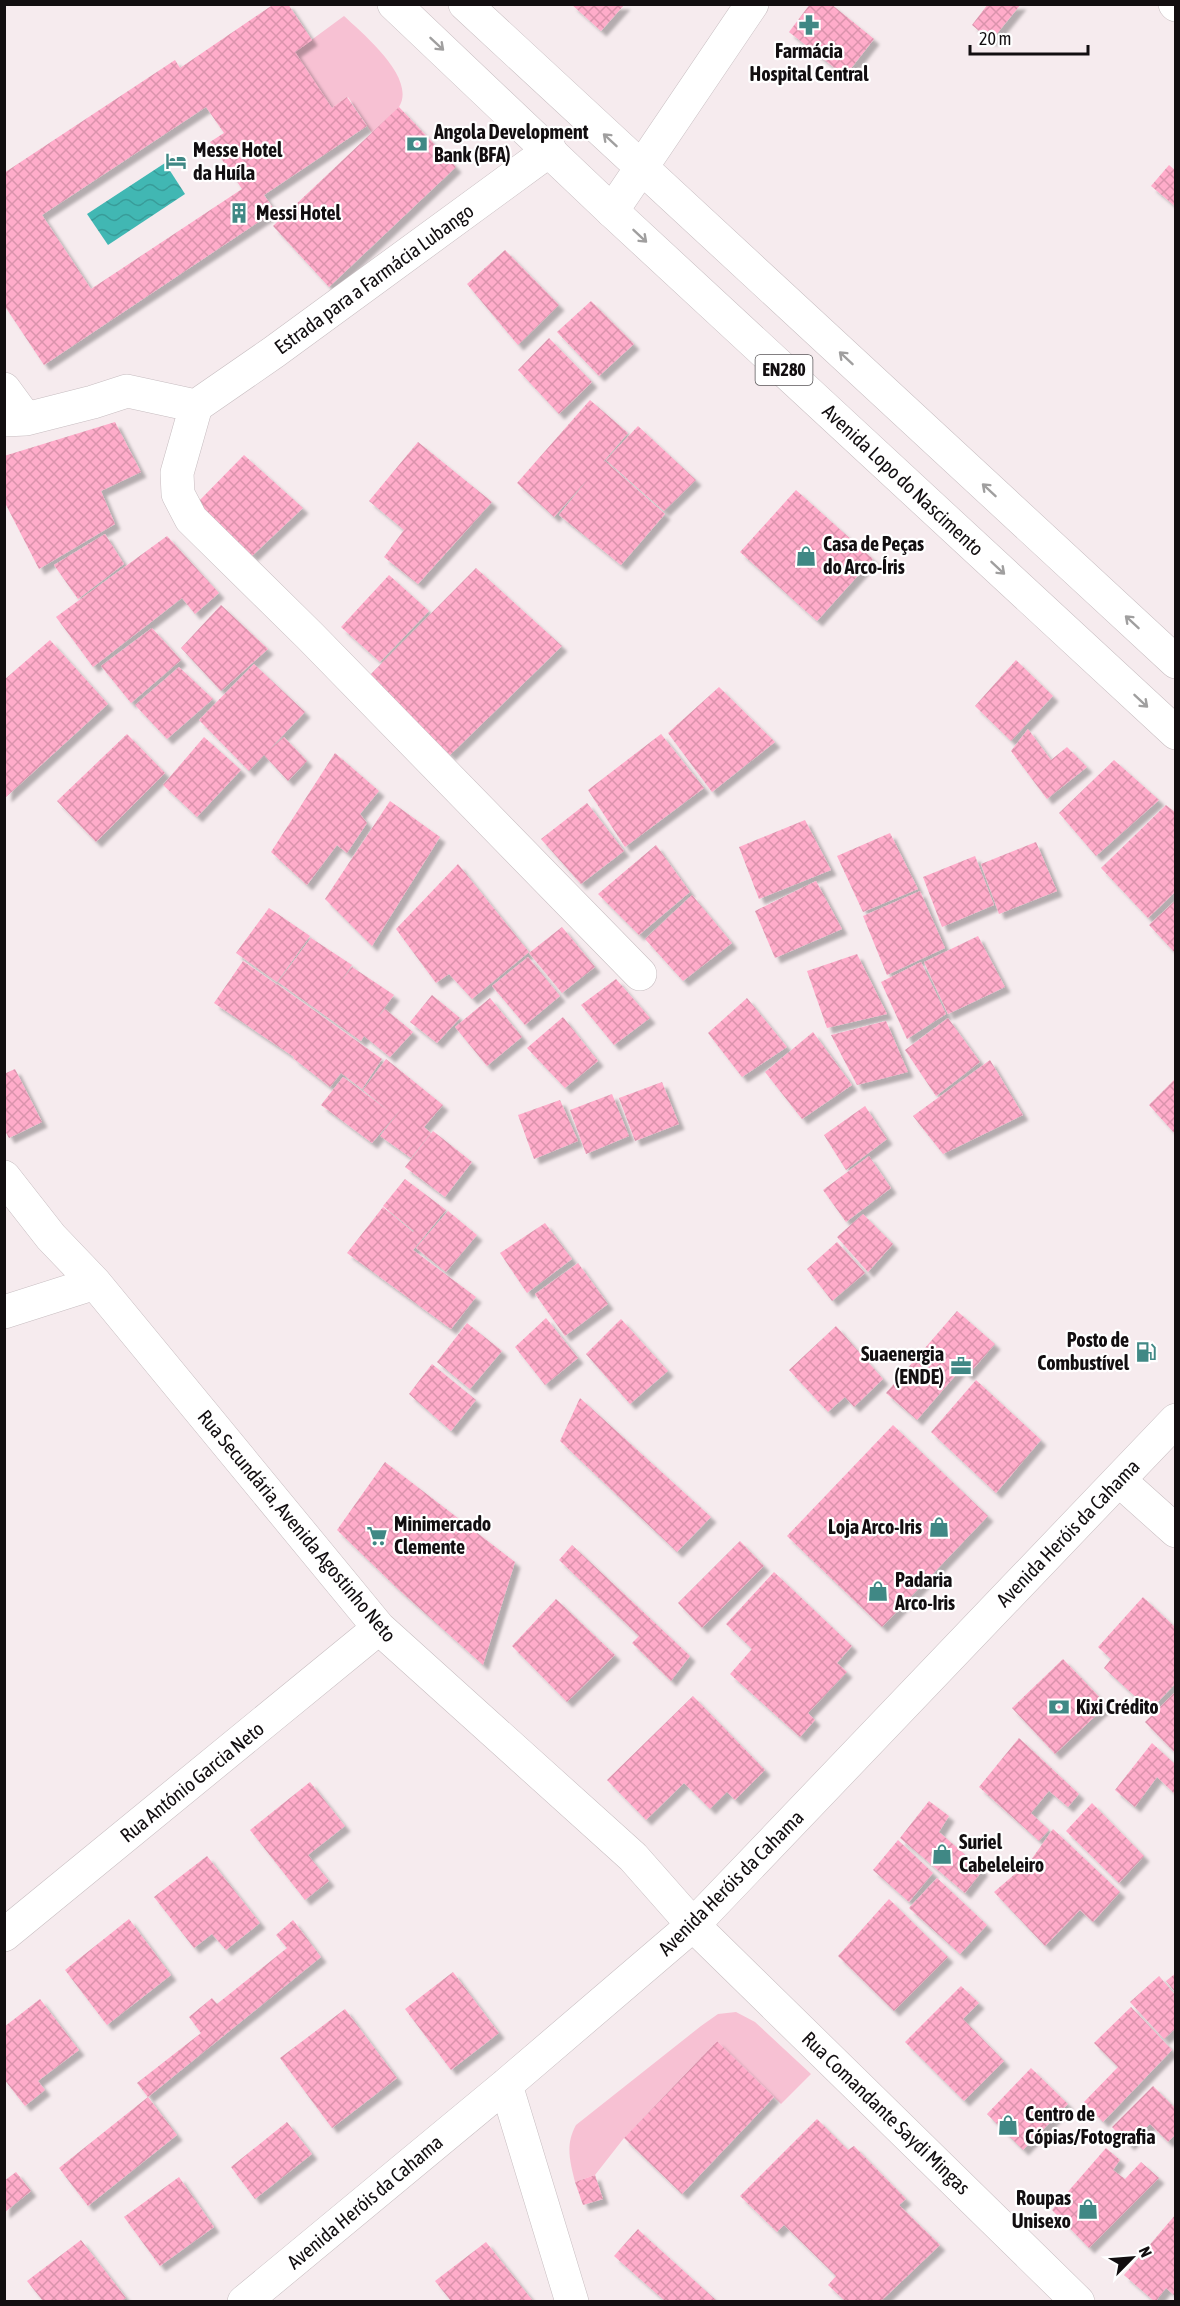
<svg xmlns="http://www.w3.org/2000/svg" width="1180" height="2306" font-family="'Asap Condensed',sans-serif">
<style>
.green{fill:#f7c1d3}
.water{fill:url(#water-waves)}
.building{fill:url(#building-cross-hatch);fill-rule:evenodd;filter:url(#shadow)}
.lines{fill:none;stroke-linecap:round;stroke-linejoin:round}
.minor-casing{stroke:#c7bdc0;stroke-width:34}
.major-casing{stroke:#c7bdc0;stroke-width:34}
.minor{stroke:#fff;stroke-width:33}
.major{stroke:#fff;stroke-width:33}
.oneway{stroke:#a09f9f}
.labels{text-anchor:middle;stroke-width:4.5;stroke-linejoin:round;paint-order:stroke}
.shield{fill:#fff;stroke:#595658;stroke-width:1.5}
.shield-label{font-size:18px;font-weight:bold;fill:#120e10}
.poi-label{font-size:20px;font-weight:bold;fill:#120e10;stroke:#fff;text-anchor:start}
.street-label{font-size:20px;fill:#120e10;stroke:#fff}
</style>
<defs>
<pattern id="water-waves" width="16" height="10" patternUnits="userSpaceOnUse" patternTransform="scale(1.5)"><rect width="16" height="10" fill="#41b7b3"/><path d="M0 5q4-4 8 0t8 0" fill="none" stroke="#389c99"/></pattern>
<pattern id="building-cross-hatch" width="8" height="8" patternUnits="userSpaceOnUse" patternTransform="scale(1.5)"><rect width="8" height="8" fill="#ffacca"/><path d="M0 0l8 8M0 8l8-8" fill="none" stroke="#da93ac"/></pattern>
<filter id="shadow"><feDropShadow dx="5.5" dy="5.5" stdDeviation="1.5" flood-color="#0004"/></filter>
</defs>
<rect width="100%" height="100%" fill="#f6ebee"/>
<path class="green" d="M 344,16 C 363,34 417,78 399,107 C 393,117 380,125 372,133 L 348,97 L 332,108 L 295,52 Z
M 736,2012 L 755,2022 L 811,2074 L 781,2104 L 717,2041 L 624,2138 L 595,2175 L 575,2182 C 570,2161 565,2145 576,2125 L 701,2026 L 718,2014 Z"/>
<path class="water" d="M 165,163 L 185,194 L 108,245 L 87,214 Z"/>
<path class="building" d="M 274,4 L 288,4 L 312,40 L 295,52 L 332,108 L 347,97 L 367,126 L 264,195 L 275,211 L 44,365 L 4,305 L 4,173 L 175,60 L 180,68 ZM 206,107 L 224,133 L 210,142 L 242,189 L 91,289 L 42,215 Z
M 571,4 L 625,4 L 601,31 Z
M 810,4 L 831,4 L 874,39 L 845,76 L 789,32 Z
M 988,4 L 1021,4 L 991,41 L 972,25 Z
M 399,107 L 456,167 L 329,287 L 273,226 Z
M 1169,165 L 1176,171 L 1176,207 L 1151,186 Z
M 505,250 L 559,305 L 518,345 L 467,284 Z
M 591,301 L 634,344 L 599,376 L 557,332 Z
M 549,338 L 592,382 L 559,414 L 518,370 Z
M 590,400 L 628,433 L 603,462 L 605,461 L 665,514 L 621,565 L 559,515 L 588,479 L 554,517 L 517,483 Z
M 115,422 L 141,472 L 101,491 L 115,524 L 39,569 L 4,501 L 4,456 Z
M 638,426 L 696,480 L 664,511 L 606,460 Z
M 418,442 L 492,502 L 418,584 L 384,557 L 404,530 L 369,501 Z
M 244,455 L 303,508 L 252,556 L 197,503 Z
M 796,490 L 873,559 L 817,621 L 740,552 Z
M 105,534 L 124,564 L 78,599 L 54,565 Z
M 167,536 L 219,593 L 195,614 L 182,598 L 93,667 L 56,617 Z
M 476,568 L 562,646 L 450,755 L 369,676 Z
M 389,575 L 429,611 L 380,662 L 341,627 Z
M 221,605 L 268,649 L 221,691 L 181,648 Z
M 152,628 L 181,660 L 131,703 L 101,666 Z
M 50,640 L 108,704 L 6,797 L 4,680 Z
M 1016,660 L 1053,696 L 1011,741 L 975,706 Z
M 254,664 L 305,712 L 269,750 L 284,737 L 307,761 L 288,781 L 264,755 L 249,771 L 199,720 Z
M 179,667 L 213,699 L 167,739 L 135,705 Z
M 719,687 L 775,742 L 712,792 L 668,733 Z
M 1028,729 L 1051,760 L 1067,747 L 1087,767 L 1047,799 L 1011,751 Z
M 127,734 L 165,773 L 96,842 L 57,801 Z
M 661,734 L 704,788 L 625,847 L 588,790 Z
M 204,737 L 241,770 L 197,817 L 163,785 Z
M 335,753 L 379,791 L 360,814 L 367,823 L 347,853 L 337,845 L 307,885 L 271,852 Z
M 1114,760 L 1159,800 L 1096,856 L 1059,813 Z
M 390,801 L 440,837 L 372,946 L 325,899 Z
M 587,803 L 624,851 L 581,884 L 541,839 Z
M 1166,805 L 1176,813 L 1176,891 L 1148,918 L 1101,868 Z
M 805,820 L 831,870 L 759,899 L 739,847 Z
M 890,833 L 918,889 L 863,912 L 837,856 Z
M 1036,842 L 1057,891 L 999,914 L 981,864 Z
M 656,845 L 690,892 L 639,935 L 598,894 Z
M 975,856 L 994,905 L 942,927 L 923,877 Z
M 458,864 L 529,952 L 472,999 L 449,974 L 436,983 L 396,929 Z
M 816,881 L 842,929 L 775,958 L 755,911 Z
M 920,891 L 945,948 L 887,975 L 863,916 Z
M 692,895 L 732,943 L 683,981 L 645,939 Z
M 1176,900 L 1176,954 L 1149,925 Z
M 269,908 L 310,936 L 277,982 L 236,953 Z
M 562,927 L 595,967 L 562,993 L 529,953 Z
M 978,936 L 1005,987 L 948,1014 L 924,962 Z
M 311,938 L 352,965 L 340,983 L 352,967 L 394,995 L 377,1018 L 385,1009 L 413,1032 L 390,1057 L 364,1036 L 361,1041 L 278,982 Z
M 857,954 L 887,1014 L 827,1028 L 807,971 Z
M 528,957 L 560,996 L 525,1025 L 492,986 Z
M 243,961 L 276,984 L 275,986 L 277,984 L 382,1059 L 362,1089 L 341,1073 L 330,1087 L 293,1058 L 294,1057 L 214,1003 Z
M 921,962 L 946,1014 L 907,1039 L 881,982 Z
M 616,979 L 650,1018 L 614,1045 L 581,1005 Z
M 432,995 L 460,1018 L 437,1043 L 410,1022 Z
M 490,998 L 522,1037 L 487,1066 L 455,1027 Z
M 747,998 L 787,1047 L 742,1077 L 708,1033 Z
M 563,1017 L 598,1061 L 565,1088 L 527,1048 Z
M 948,1018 L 980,1062 L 936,1096 L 905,1050 Z
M 886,1021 L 908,1072 L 857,1085 L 831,1035 Z
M 813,1032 L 852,1085 L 802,1119 L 765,1072 Z
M 386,1059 L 443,1105 L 424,1127 L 431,1133 L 411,1158 L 380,1136 L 402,1108 L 372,1143 L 321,1105 L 343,1077 L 390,1112 L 363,1090 Z
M 990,1060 L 1023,1115 L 943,1154 L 913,1116 Z
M 15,1069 L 42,1122 L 9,1138 L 4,1129 L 4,1074 Z
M 1176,1078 L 1176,1135 L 1149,1105 Z
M 662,1082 L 679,1124 L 635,1141 L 619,1098 Z
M 612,1094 L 629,1136 L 586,1154 L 570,1110 Z
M 560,1100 L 578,1141 L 534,1159 L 518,1115 Z
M 865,1106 L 887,1139 L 846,1170 L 824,1135 Z
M 433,1131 L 472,1162 L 445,1197 L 405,1167 Z
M 869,1156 L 891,1188 L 846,1222 L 823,1190 Z
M 405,1179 L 446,1210 L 413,1250 L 476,1297 L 451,1329 L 347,1253 L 383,1207 L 413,1232 L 403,1243 L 414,1231 L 383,1206 Z
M 448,1211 L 477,1235 L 446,1272 L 416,1248 Z
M 863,1214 L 893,1244 L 868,1272 L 837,1237 Z
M 545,1223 L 572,1259 L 527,1293 L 500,1253 Z
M 837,1242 L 865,1273 L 832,1301 L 807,1269 Z
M 578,1263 L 608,1304 L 565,1336 L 535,1294 Z
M 957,1311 L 995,1344 L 968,1375 L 961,1369 L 917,1420 L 886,1393 Z
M 546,1318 L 578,1358 L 545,1385 L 515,1347 Z
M 621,1319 L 668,1371 L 630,1404 L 586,1354 Z
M 467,1323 L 502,1351 L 470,1389 L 437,1362 Z
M 836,1326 L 883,1379 L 854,1407 L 845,1397 L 828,1412 L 789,1370 Z
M 432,1364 L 476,1400 L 451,1431 L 409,1394 Z
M 976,1380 L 1041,1440 L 996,1493 L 931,1432 Z
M 580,1398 L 711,1517 L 677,1552 L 560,1441 Z
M 893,1425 L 988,1516 L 882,1627 L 787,1536 Z
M 385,1462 L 515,1562 L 483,1665 L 398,1589 L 337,1530 Z
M 740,1541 L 764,1566 L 702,1628 L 678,1603 Z
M 572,1545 L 690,1656 L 671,1681 L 632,1643 L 639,1636 L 559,1560 Z
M 774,1572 L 852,1646 L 837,1663 L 847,1672 L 808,1713 L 815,1720 L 800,1737 L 730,1674 L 752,1649 L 726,1624 Z
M 1143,1597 L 1176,1628 L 1176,1683 L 1150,1710 L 1104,1668 L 1111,1659 L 1098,1647 Z
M 556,1599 L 615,1655 L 567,1702 L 512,1646 Z
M 1063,1659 L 1107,1705 L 1055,1754 L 1012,1708 Z
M 1176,1691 L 1176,1754 L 1145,1722 Z
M 693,1696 L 765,1770 L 735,1800 L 727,1792 L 710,1809 L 684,1783 L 646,1820 L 607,1780 Z
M 1019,1738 L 1079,1794 L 1068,1807 L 1049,1791 L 1031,1813 L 1049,1830 L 1039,1841 L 979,1787 Z
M 1152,1743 L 1176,1765 L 1176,1795 L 1157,1777 L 1135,1807 L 1115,1790 Z
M 310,1782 L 345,1826 L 308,1855 L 329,1881 L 305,1900 L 250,1830 Z
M 929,1801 L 949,1816 L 939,1832 L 983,1870 L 965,1893 L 900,1838 Z
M 1092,1803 L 1144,1856 L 1119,1883 L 1066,1831 Z
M 1053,1829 L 1120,1892 L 1093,1922 L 1080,1910 L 1045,1946 L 994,1892 L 1031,1860 Z
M 898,1840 L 933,1873 L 909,1902 L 873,1870 Z
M 207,1856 L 260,1923 L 226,1950 L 212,1934 L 194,1948 L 154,1897 Z
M 937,1878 L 987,1925 L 960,1954 L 909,1908 Z
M 889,1899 L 948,1957 L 894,2011 L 838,1956 Z
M 129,1919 L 171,1975 L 107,2025 L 65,1970 Z
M 293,1920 L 321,1957 L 148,2097 L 177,2135 L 88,2206 L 59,2168 L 148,2097 L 137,2083 L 201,2033 L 189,2017 L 212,1998 L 217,2004 L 287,1948 L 276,1935 Z
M 453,1972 L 499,2033 L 451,2070 L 405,2009 Z
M 1176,1973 L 1176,1993 L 1166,1981 Z
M 1159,1976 L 1176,1996 L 1176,2028 L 1164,2039 L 1130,2002 Z
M 961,1986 L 979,2003 L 963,2019 L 1004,2061 L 964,2101 L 905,2042 Z
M 40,1999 L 79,2050 L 38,2081 L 45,2090 L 25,2106 L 4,2079 L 4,2027 Z
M 1131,2007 L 1172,2050 L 1103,2122 L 1084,2102 L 1118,2067 L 1094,2043 Z
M 345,2009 L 397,2078 L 332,2128 L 280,2058 Z
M 717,2041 L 774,2097 L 682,2194 L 624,2138 Z
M 1031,2068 L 1068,2104 L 1023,2150 L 987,2114 Z
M 1153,2086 L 1176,2109 L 1176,2134 L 1168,2142 L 1150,2124 L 1129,2145 L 1112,2127 Z
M 817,2119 L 848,2150 L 854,2146 L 906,2199 L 899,2205 L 940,2245 L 881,2301 L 845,2301 L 828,2285 L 836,2276 L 784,2225 L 777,2232 L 740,2196 Z
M 287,2122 L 312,2154 L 255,2199 L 231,2167 Z
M 1106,2148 L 1120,2160 L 1113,2170 L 1125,2179 L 1141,2162 L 1159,2178 L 1089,2248 L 1052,2210 Z
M 16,2172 L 31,2191 L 4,2213 L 4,2181 Z
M 595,2175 L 603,2199 L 583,2205 L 575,2182 Z
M 179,2177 L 214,2227 L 160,2266 L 124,2217 Z
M 1176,2214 L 1176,2297 L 1166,2288 L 1156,2301 L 1154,2301 L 1124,2275 Z
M 638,2229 L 645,2236 L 717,2301 L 665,2301 L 614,2256 Z
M 81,2240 L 126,2298 L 121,2301 L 43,2301 L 27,2281 Z
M 486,2242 L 533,2301 L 451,2301 L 435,2281 Z"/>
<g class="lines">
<g class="minor-casing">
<path id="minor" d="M 1175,4 L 1176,5
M 612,211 L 752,4
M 4,389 L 26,419
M 196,406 L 177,473 L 178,494 L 191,519 L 310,636 L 640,974
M 196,406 L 274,352 L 550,150
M 4,420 L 26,419 L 93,402 L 127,391 L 196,406
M 4,1177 L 51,1237 L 95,1283 L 379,1628 L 633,1857 L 693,1925 L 1078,2302
M 4,1312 L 95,1283
M 1119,1480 L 1176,1531
M 4,1935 L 379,1628
M 506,2085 L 572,2302
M 244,2302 L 506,2085 L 693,1925 L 1176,1420"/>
</g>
<g class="major-casing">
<path id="major" d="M 394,4 L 612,211 L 1176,733
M 465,4 L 1176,662"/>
</g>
<use href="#minor" class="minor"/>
<use href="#major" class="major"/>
</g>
<defs><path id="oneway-shaft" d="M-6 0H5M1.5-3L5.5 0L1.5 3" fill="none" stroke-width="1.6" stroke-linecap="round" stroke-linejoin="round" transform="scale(1.5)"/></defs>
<g class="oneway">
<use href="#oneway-shaft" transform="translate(437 44) rotate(43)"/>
<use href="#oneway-shaft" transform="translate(610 140) rotate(-137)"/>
<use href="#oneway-shaft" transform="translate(640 236) rotate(43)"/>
<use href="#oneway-shaft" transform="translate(846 358) rotate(-137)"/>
<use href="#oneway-shaft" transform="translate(989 490) rotate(-137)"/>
<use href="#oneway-shaft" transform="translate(998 568) rotate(43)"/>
<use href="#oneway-shaft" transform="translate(1132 622) rotate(-137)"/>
<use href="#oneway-shaft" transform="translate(1141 701) rotate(43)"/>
</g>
<defs>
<g id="pharmacy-bare" transform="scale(1.62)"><path d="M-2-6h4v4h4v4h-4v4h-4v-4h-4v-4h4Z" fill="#408885" stroke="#fff" stroke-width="2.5" paint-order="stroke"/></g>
<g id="bank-bare" transform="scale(1.62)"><path d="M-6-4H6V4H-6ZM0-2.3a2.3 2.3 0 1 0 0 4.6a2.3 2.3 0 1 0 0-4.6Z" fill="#408885" stroke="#fff" stroke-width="2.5" paint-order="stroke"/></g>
<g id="hotel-bare" transform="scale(1.62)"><path d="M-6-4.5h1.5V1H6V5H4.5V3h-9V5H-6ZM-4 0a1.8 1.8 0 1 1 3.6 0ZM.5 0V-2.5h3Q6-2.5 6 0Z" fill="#408885" stroke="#fff" stroke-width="2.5" paint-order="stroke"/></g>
<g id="building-bare" transform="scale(1.62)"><path d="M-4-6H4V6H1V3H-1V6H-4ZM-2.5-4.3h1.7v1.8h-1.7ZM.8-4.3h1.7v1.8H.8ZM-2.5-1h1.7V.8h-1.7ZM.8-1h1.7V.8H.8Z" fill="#408885" stroke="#fff" stroke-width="2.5" paint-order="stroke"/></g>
<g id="shop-bare" transform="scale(1.62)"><path d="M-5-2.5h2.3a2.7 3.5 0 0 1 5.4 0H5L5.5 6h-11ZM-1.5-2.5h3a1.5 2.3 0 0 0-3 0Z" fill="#408885" stroke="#fff" stroke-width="2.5" paint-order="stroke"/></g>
<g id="fuel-bare" transform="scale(1.62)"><path d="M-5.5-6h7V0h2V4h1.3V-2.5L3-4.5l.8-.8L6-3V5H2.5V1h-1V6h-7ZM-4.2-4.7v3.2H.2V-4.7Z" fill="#408885" stroke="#fff" stroke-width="2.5" paint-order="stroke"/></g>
<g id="office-bare" transform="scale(1.62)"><path d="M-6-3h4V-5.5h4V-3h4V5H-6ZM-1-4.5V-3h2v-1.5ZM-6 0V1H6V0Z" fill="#408885" stroke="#fff" stroke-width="2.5" paint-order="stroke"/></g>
<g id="supermarket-bare" transform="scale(1.62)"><path d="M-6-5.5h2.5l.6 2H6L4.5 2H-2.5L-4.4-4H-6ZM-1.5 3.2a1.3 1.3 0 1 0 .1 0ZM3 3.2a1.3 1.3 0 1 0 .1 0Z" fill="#408885" stroke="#fff" stroke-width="2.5" paint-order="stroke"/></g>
</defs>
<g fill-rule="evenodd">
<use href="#pharmacy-bare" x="809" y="25"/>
<use href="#bank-bare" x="417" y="144"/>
<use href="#hotel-bare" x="176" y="161"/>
<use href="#building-bare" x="239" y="213"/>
<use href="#shop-bare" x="806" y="556"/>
<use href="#fuel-bare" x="1146" y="1352"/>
<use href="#office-bare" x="961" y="1366"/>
<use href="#shop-bare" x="939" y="1527"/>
<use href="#supermarket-bare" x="377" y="1536"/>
<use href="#shop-bare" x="878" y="1591"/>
<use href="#bank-bare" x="1059" y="1707"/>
<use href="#shop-bare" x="942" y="1854"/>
<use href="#shop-bare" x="1008" y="2125"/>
<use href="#shop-bare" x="1088" y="2209"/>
</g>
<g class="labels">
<rect class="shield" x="755.5" y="355" width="57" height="30" rx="4.5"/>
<g class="shield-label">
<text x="784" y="376">EN280</text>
</g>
<g class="poi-label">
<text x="809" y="58" text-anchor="middle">Farmácia<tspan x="809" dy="23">Hospital Central</tspan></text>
<text x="434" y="139">Angola Development<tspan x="434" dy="23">Bank (BFA)</tspan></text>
<text x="193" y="157">Messe Hotel<tspan x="193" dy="23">da Huíla</tspan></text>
<text x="256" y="220">Messi Hotel</text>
<text x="823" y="551">Casa de Peças<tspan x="823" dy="23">do Arco-Íris</tspan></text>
<text x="1129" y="1347" text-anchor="end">Posto de<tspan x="1129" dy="23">Combustível</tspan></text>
<text x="944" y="1361" text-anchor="end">Suaenergia<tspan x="944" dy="23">(ENDE)</tspan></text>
<text x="394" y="1531">Minimercado<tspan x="394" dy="23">Clemente</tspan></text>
<text x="922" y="1534" text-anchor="end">Loja Arco-Iris</text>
<text x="895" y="1587">Padaria<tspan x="895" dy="23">Arco-Iris</tspan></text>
<text x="1076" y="1714">Kixi Crédito</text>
<text x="959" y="1849">Suriel<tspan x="959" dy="23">Cabeleleiro</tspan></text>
<text x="1025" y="2121">Centro de<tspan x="1025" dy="23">Cópias/Fotografia</tspan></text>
<text x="1071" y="2205" text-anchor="end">Roupas<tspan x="1071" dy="23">Unisexo</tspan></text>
</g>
<g class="street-label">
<text transform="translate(374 279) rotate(-36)" y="7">Estrada para a Farmácia Lubango</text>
<text transform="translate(903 480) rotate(43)" y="7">Avenida Lopo do Nascimento</text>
<text transform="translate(297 1526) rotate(50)" y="7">Rua Secundária, Avenida Agostinho Neto</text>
<text transform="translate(1068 1533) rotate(-46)" y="7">Avenida Heróis da Cahama</text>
<text transform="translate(192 1782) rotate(-39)" y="7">Rua António Garcia Neto</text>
<text transform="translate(731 1883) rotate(-45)" y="7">Avenida Heróis da Cahama</text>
<text transform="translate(886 2113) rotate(44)" y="7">Rua Comandante Saydi Mingas</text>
<text transform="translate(365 2202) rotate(-40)" y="7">Avenida Heróis da Cahama</text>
</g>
</g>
<rect width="1180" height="2306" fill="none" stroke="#120e10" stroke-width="12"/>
<g transform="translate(1132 2258) rotate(65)" stroke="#ffffff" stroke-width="4.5" paint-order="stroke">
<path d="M0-4.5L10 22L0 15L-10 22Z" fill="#120e10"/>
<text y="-9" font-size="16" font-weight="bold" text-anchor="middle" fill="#120e10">N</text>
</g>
<path d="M970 45v9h118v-9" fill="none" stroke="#120e10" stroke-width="3"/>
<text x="979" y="45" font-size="18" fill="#120e10" stroke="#ffffff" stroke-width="4.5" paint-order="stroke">20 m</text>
</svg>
